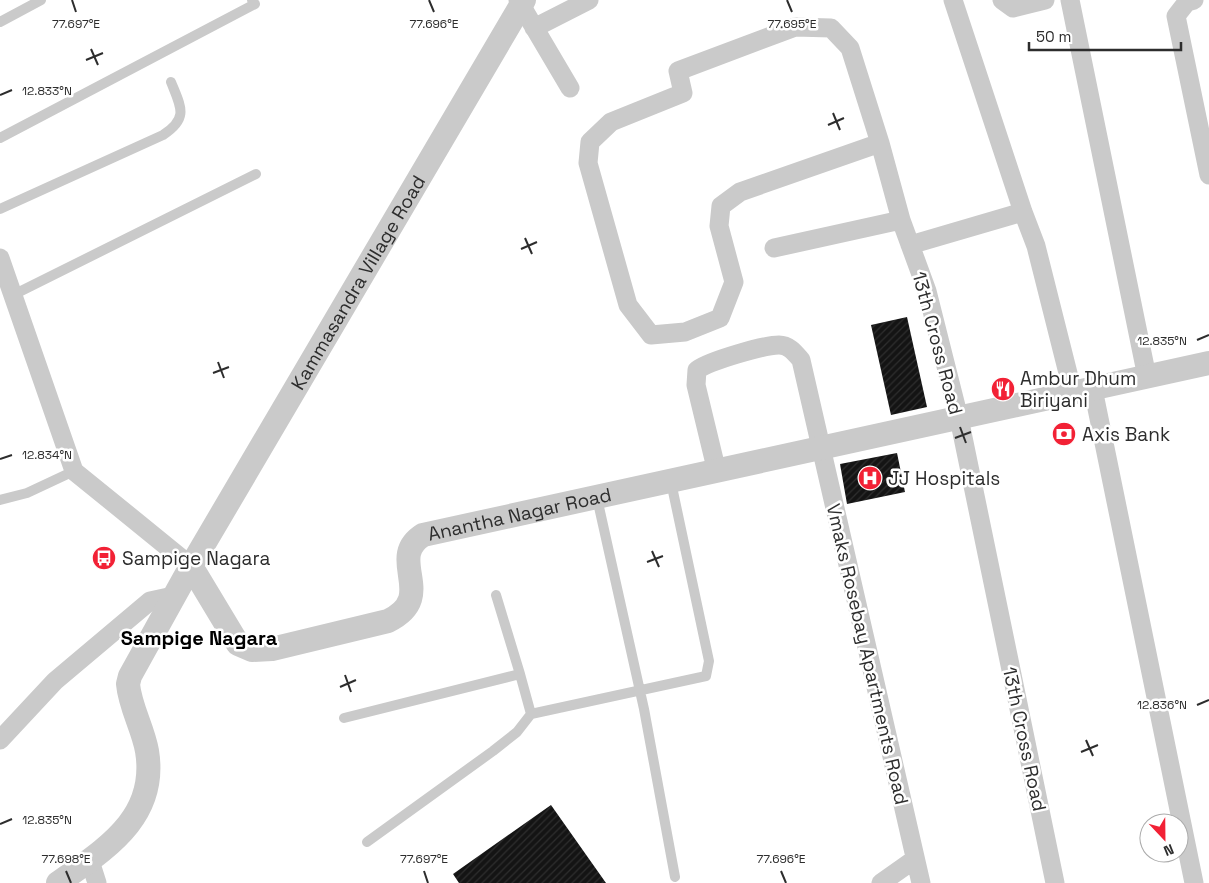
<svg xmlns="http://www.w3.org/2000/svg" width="1209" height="883" font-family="'Space Grotesk',sans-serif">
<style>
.building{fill:url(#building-hatch)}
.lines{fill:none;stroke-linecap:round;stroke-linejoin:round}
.service{stroke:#cacaca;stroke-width:10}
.minor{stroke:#cacaca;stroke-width:19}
.tertiary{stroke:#cacaca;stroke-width:24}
.ticks{fill:none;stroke:#2d2d2d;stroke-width:2}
.labels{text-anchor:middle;stroke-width:5;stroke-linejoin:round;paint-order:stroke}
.street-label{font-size:19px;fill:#2d2d2d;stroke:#fff}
.poi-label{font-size:19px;fill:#2d2d2d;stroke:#fff;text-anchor:start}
.neighbourhood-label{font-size:20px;font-weight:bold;fill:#000;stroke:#fff}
.ticks-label{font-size:12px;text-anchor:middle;fill:#2d2d2d;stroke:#fff;stroke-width:5;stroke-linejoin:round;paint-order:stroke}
</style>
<defs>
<pattern id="building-hatch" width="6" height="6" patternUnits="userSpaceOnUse" patternTransform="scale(1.25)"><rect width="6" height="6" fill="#141414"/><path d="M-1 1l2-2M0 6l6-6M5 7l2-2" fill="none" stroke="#2e2e2e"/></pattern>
</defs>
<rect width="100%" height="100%" fill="#fff"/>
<path class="building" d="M 907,317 L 927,407 L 891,415 L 871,325 Z
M 897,453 L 905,492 L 847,504 L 840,464 Z
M 551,805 L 606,883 L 459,883 L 453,874 Z"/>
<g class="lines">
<path class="service" d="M 0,22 L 41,0
M 0,138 L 255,4 L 252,0
M 0,209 L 163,135 C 189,118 181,107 171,82
M 13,295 L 256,174
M 597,498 L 644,709 L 675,877
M 0,500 L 27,493 L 74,471
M 496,595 L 520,674
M 344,718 L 520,674 L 531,714
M 367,842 L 493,751 L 517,732 L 531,714 L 706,676 L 709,661 L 671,482"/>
<path class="minor" d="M 518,0 L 570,88
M 953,0 L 1023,212 L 1036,246 L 1073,393
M 1002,0 L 1013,8 L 1045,0
M 1070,0 L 1147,377
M 1194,0 L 1187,2 L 1176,16 L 1209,175
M 534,28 L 589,0
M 880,143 L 740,192 L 721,206 L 719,226 L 734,282 L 720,318 L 685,332 L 651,335 L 628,305 L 588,163 L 590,142 L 611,122 L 683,93 L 678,71 L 795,27 L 831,28 L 850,48 L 880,143 L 901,220 L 927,291 L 959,418 L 1055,883
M 910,245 L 1023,212
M 774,248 L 901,220
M 0,258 L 74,471 L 191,566
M 1093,389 L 1194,883
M 717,472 L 696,385 L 697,370 C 709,361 764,345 779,345 C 789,345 795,353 801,360 L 921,883
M 0,740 L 55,681 L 150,601 L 173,596
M 90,861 L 97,883
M 881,883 L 915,859"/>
<g class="tertiary">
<path id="s1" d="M 191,566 L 524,0"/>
<path id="s2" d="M 58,883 C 105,849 158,818 147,751 C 143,728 130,707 128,684 L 130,676 L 191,566 L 238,644 L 252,650 L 272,649 L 388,621 C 439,596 385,559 423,535 L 1209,363"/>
</g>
</g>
<path class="ticks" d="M 72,0 L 76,12M 429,0 L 434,12M 787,0 L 792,12M 91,49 L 98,65M 86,60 L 103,53M 0,95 L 12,90M 833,113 L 840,130M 828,125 L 844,118M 525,238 L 532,254M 521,249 L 537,242M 1197,340 L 1209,335M 218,362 L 224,378M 213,373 L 229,367M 960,427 L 966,443M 955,438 L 971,432M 0,459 L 12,455M 652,551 L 659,567M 647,562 L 663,556M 345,675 L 351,692M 340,687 L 356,680M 1197,705 L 1209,700M 1086,740 L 1093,756M 1081,752 L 1098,745M 0,824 L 12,819M 66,871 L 71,883M 424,871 L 428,883M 781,871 L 786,883"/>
<defs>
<g id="restaurant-disc" transform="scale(1.25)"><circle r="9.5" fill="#f22135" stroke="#fff"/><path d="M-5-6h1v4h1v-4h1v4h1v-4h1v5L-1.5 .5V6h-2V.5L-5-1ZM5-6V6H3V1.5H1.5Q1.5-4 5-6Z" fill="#fff"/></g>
<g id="bank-disc" transform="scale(1.25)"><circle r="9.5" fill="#f22135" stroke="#fff"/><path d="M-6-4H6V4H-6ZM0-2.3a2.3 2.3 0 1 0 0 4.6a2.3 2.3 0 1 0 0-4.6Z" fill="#fff"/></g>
<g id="hospital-disc" transform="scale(1.25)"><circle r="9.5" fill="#f22135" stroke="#fff"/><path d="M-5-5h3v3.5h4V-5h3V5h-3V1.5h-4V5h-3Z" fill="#fff"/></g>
<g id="bus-disc" transform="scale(1.25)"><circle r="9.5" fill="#f22135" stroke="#fff"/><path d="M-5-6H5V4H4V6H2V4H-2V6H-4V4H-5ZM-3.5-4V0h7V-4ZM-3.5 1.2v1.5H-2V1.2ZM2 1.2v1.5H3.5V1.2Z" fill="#fff"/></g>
</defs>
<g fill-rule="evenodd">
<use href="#restaurant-disc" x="1003" y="389"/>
<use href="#bank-disc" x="1064" y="434"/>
<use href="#hospital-disc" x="870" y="478"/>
<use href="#bus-disc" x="104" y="558"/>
</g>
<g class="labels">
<g class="street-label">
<text dy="7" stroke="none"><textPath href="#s1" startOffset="329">Kammasandra Village Road</textPath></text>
<text transform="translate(938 343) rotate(75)" y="7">13th Cross Road</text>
<text dy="7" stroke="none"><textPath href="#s2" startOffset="820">Anantha Nagar Road</textPath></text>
<text transform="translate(868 654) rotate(77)" y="7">Vmaks Rosebay Apartments Road</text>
<text transform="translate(1025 739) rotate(78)" y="7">13th Cross Road</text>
</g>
<g class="poi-label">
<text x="1020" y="385">Ambur Dhum<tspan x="1020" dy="22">Biriyani</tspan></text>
<text x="1082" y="441">Axis Bank</text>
<text x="888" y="485">JJ Hospitals</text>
<text x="122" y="565">Sampige Nagara</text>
</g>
<g class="neighbourhood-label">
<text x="199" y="645">Sampige Nagara</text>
</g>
</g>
<g class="ticks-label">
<text x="76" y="28">77.697°E</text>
<text x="434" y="28">77.696°E</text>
<text x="792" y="28">77.695°E</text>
<text x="47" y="95">12.833°N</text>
<text x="1162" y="345">12.835°N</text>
<text x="47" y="459">12.834°N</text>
<text x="1162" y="709">12.836°N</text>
<text x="47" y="824">12.835°N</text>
<text x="66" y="863">77.698°E</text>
<text x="424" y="863">77.697°E</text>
<text x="781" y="863">77.696°E</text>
</g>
<g transform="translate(1164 838) rotate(158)"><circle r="24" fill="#ffffff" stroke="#ababab"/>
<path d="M0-4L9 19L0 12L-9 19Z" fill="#f22135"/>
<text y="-8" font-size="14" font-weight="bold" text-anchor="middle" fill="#2d2d2d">N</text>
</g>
<path d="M1029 42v8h152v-8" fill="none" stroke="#2d2d2d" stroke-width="2.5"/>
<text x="1036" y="42" font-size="15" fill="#2d2d2d" stroke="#ffffff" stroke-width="4" paint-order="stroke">50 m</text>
</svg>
